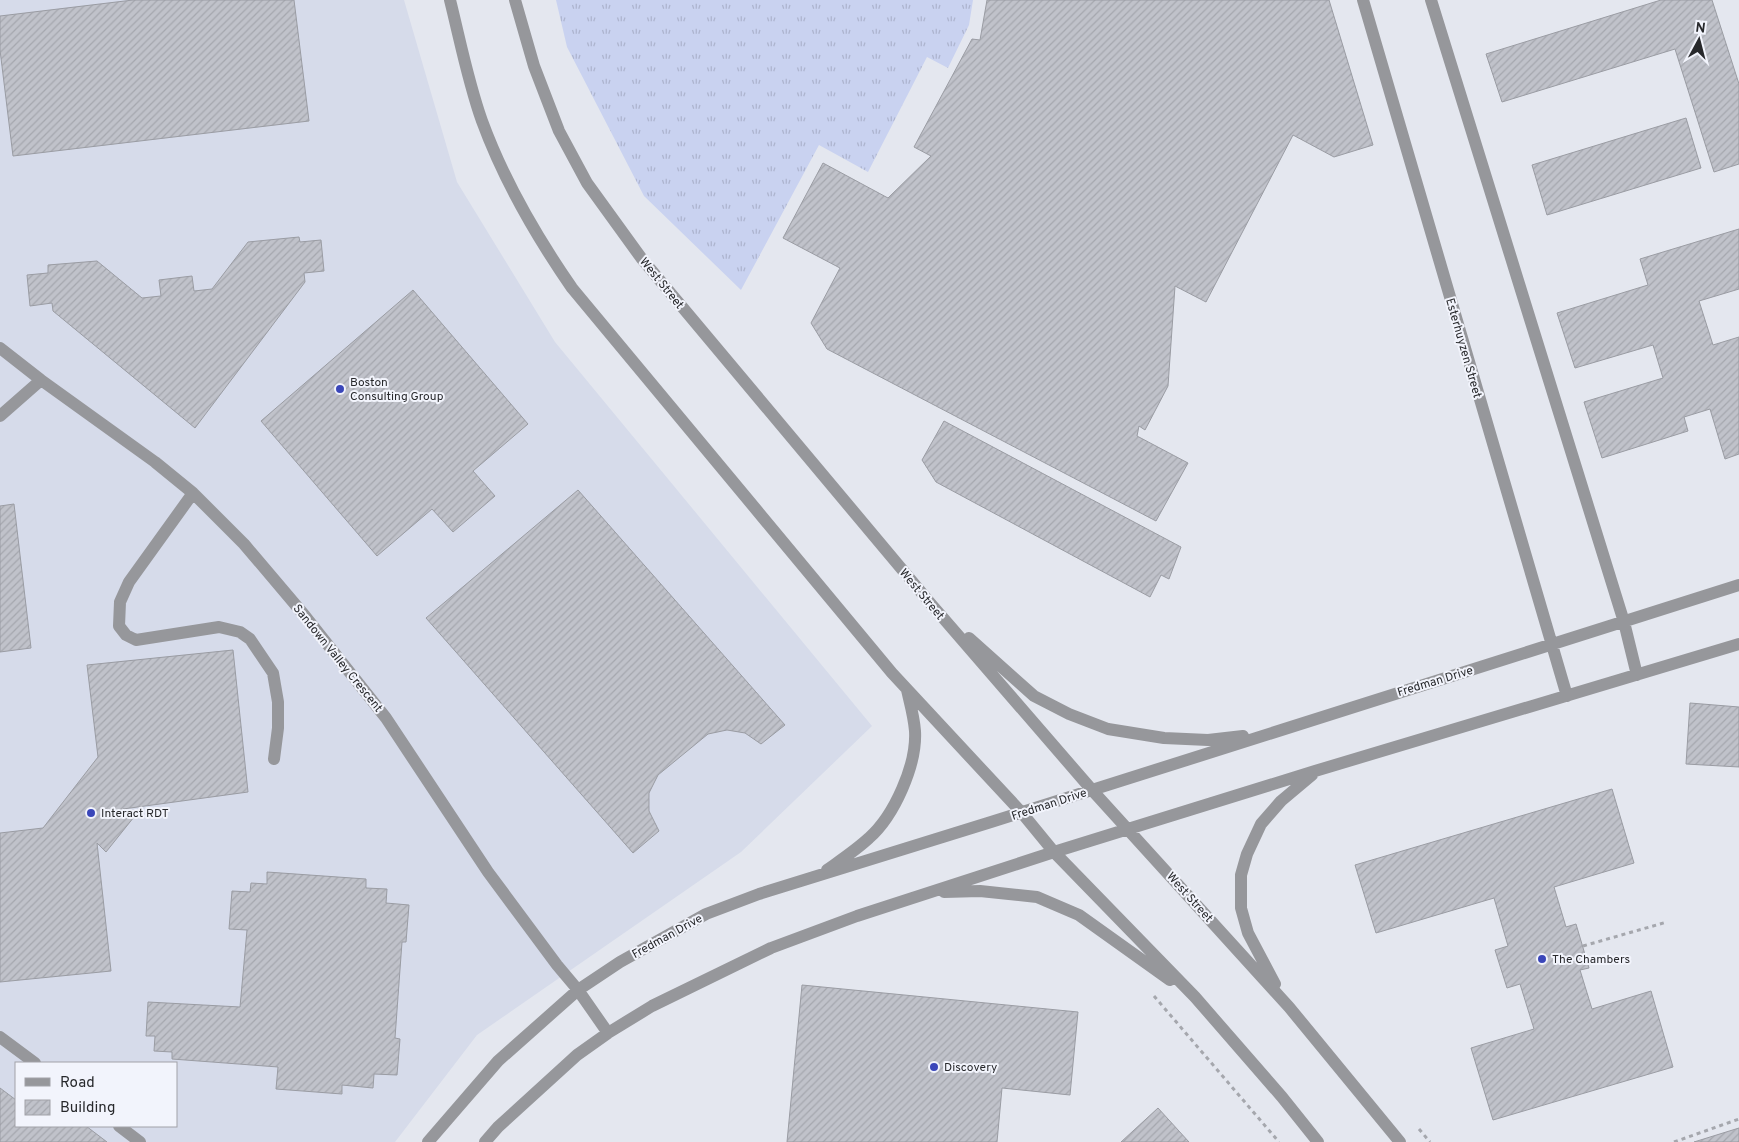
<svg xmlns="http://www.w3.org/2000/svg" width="1739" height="1142" font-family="Overpass,sans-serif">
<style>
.built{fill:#d6dbea;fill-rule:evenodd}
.grass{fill:url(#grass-tufts)}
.building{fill:url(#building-hatch);stroke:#9a9ca3}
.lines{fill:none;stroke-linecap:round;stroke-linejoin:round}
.path{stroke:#a5a7ad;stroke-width:3;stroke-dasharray:4 4;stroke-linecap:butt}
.minor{stroke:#96979b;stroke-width:12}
.poi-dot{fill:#3a46b9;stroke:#f2f4fc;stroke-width:2}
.labels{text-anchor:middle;stroke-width:4;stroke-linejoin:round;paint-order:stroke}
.street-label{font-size:12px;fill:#27282b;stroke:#f2f4fc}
.poi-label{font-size:12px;fill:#27282b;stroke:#f2f4fc;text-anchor:start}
</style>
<defs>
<pattern id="grass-tufts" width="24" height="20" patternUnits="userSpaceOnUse" patternTransform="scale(1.25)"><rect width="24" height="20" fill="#c9d2f0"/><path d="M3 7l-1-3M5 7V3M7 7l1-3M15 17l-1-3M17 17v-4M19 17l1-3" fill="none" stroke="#adb4ce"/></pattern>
<pattern id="building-hatch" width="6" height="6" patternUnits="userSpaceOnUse" patternTransform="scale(1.25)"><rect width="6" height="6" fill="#c0c2ca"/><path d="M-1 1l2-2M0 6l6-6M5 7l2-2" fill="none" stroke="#a5a7ae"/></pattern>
</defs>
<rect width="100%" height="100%" fill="#e4e7ef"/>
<path class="built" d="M 0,0 L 404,0 L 457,182 L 555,342 L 872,726 L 741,852 L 477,1035 L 395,1142 L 0,1142 ZM 16,1063 L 176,1063 L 176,1126 L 16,1126 Z"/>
<path class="grass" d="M 556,0 L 973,0 L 969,25 L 948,68 L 927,57 L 868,172 L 819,145 L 741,290 L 644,196 L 567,47 Z"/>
<path class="building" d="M 133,0 L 294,0 L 309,121 L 13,156 L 0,50 L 0,16 Z
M 987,0 L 1329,0 L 1373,145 L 1334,157 L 1293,135 L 1206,302 L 1175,286 L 1168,386 L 1145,430 L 1139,426 L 1137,436 L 1188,463 L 1156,521 L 827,349 L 811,323 L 840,268 L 783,238 L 823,163 L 888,198 L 931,156 L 914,147 L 972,39 L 980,40 Z
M 1661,0 L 1712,0 L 1739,84 L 1739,164 L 1714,172 L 1675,49 L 1502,102 L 1486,54 Z
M 1686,118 L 1701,168 L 1547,215 L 1532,165 Z
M 1739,229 L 1739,289 L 1699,301 L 1713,345 L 1739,337 L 1739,454 L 1725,459 L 1710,409 L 1684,417 L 1688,431 L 1602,458 L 1584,402 L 1663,378 L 1653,345 L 1575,368 L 1557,313 L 1648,285 L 1640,259 Z
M 299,237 L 300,242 L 321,240 L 324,271 L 304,273 L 305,282 L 195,428 L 53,311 L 52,303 L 30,306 L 27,275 L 48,273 L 48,265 L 97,261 L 142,298 L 161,296 L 159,280 L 192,276 L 194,291 L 212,289 L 248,242 Z
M 413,290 L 528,424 L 473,471 L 495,496 L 453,532 L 432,509 L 377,556 L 261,421 Z
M 944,421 L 1181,547 L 1169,579 L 1161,575 L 1150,597 L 936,482 L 922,460 Z
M 578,490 L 785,725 L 761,744 L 745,733 L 727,730 L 708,734 L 658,775 L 649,793 L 649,811 L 659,831 L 633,853 L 426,618 Z
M 14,504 L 31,648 L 0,652 L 0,506 Z
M 233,650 L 248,792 L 123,809 L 134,817 L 106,852 L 97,843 L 111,971 L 0,982 L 0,833 L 43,828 L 98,757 L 87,665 Z
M 1690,703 L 1739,707 L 1739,767 L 1686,764 Z
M 1612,789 L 1634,863 L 1554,887 L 1566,927 L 1576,924 L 1589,968 L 1580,970 L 1592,1009 L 1651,991 L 1673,1067 L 1493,1120 L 1471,1048 L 1534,1029 L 1520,984 L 1507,988 L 1495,950 L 1508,946 L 1494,898 L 1376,933 L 1355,865 Z
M 267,872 L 366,879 L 366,888 L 387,889 L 386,903 L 409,905 L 406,942 L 402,942 L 395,1038 L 400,1039 L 397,1075 L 374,1074 L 373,1088 L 342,1085 L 342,1094 L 276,1089 L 278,1067 L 172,1059 L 172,1052 L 154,1051 L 155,1036 L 146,1036 L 148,1002 L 240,1007 L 247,930 L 229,929 L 232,891 L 250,892 L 251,883 L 267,884 Z
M 802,985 L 1078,1012 L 1070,1095 L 1002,1088 L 997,1142 L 787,1142 Z
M 0,1088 L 16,1100 L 16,1126 L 86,1126 L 107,1142 L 0,1142 Z
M 1158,1108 L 1189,1142 L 1121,1142 Z
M 1739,1128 L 1739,1142 L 1694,1142 Z"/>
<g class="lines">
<path class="path" d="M 1583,946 L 1667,922
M 1154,996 L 1279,1142
M 1419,1129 L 1430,1142
M 1674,1142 L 1739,1119"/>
<path class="minor" d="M 450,0 C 460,40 468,82 482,121 C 504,181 536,236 572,288 L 892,673 L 1022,813 L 1054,852 L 1195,997 L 1282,1097 L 1318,1142
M 515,0 L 534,66 L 559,131 L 587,183 L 642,259 L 931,604 L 1092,790 L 1289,1007 L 1400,1142
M 1363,0 L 1567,696
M 1431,0 L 1624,622 L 1637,675
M 0,348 L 41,380 L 155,462 L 193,493 L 244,544 L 305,616 L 386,718 L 488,872 L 557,965 L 578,990 L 608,1033
M 0,416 L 41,380
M 193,493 L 129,582 L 120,602 L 119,626 L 126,635 L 136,640 L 219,627 L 240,632 L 250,639 L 273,673 L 278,702 L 278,728 L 274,759
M 969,638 L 1034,696 L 1069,714 L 1108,729 L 1164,738 L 1208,740 L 1243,736
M 827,870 C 841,860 856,850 869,838 C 894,816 917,765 915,731 C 914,717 910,703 907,690
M 944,892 L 980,891 L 1037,897 L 1079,915 L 1170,980
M 1275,984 L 1248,933 L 1241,908 L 1241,875 L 1247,854 L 1261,824 L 1281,801 L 1312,775
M 0,1037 L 35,1063
M 119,1126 L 140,1142
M 428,1142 L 498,1061 L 578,990 L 620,962 L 706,914 L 759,894 L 991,822 L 1739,585
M 485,1142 L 498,1127 L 577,1055 L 608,1033 L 652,1006 L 771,948 L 857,916 L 1054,852 L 1315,771 L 1739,644"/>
</g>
<g class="poi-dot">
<circle cx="340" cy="389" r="5"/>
<circle cx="91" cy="813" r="5"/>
<circle cx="1542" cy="959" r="5"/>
<circle cx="934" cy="1067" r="5"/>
</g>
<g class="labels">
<g class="street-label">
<text transform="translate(662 283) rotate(51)" y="4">West Street</text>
<text transform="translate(1464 348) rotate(74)" y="4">Esterhuyzen Street</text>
<text transform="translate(922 594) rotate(50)" y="4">West Street</text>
<text transform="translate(338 658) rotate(51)" y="4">Sandown Valley Crescent</text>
<text transform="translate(1435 681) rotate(-17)" y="4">Fredman Drive</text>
<text transform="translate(1049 804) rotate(-18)" y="4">Fredman Drive</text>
<text transform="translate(1190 897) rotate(48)" y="4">West Street</text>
<text transform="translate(667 936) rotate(-29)" y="4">Fredman Drive</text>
</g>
<g class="poi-label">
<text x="350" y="386">Boston<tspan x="350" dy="14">Consulting Group</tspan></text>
<text x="101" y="817">Interact RDT</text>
<text x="1552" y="963">The Chambers</text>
<text x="944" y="1071">Discovery</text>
</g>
</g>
<rect x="15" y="1062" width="162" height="65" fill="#f2f4fc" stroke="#a1a2a8"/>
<rect x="25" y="1078" width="25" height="8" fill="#96979b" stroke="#a1a2a8"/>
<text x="60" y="1087" font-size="15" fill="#27282b">Road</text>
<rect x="25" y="1100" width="25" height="15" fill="url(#building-hatch)" stroke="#a1a2a8"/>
<text x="60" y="1112" font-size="15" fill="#27282b">Building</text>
<g transform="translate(1699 40) rotate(7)" stroke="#f2f4fc" stroke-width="4" paint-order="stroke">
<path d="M0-4L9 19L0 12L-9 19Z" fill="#27282b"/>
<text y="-8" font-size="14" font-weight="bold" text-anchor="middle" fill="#27282b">N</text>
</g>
</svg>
